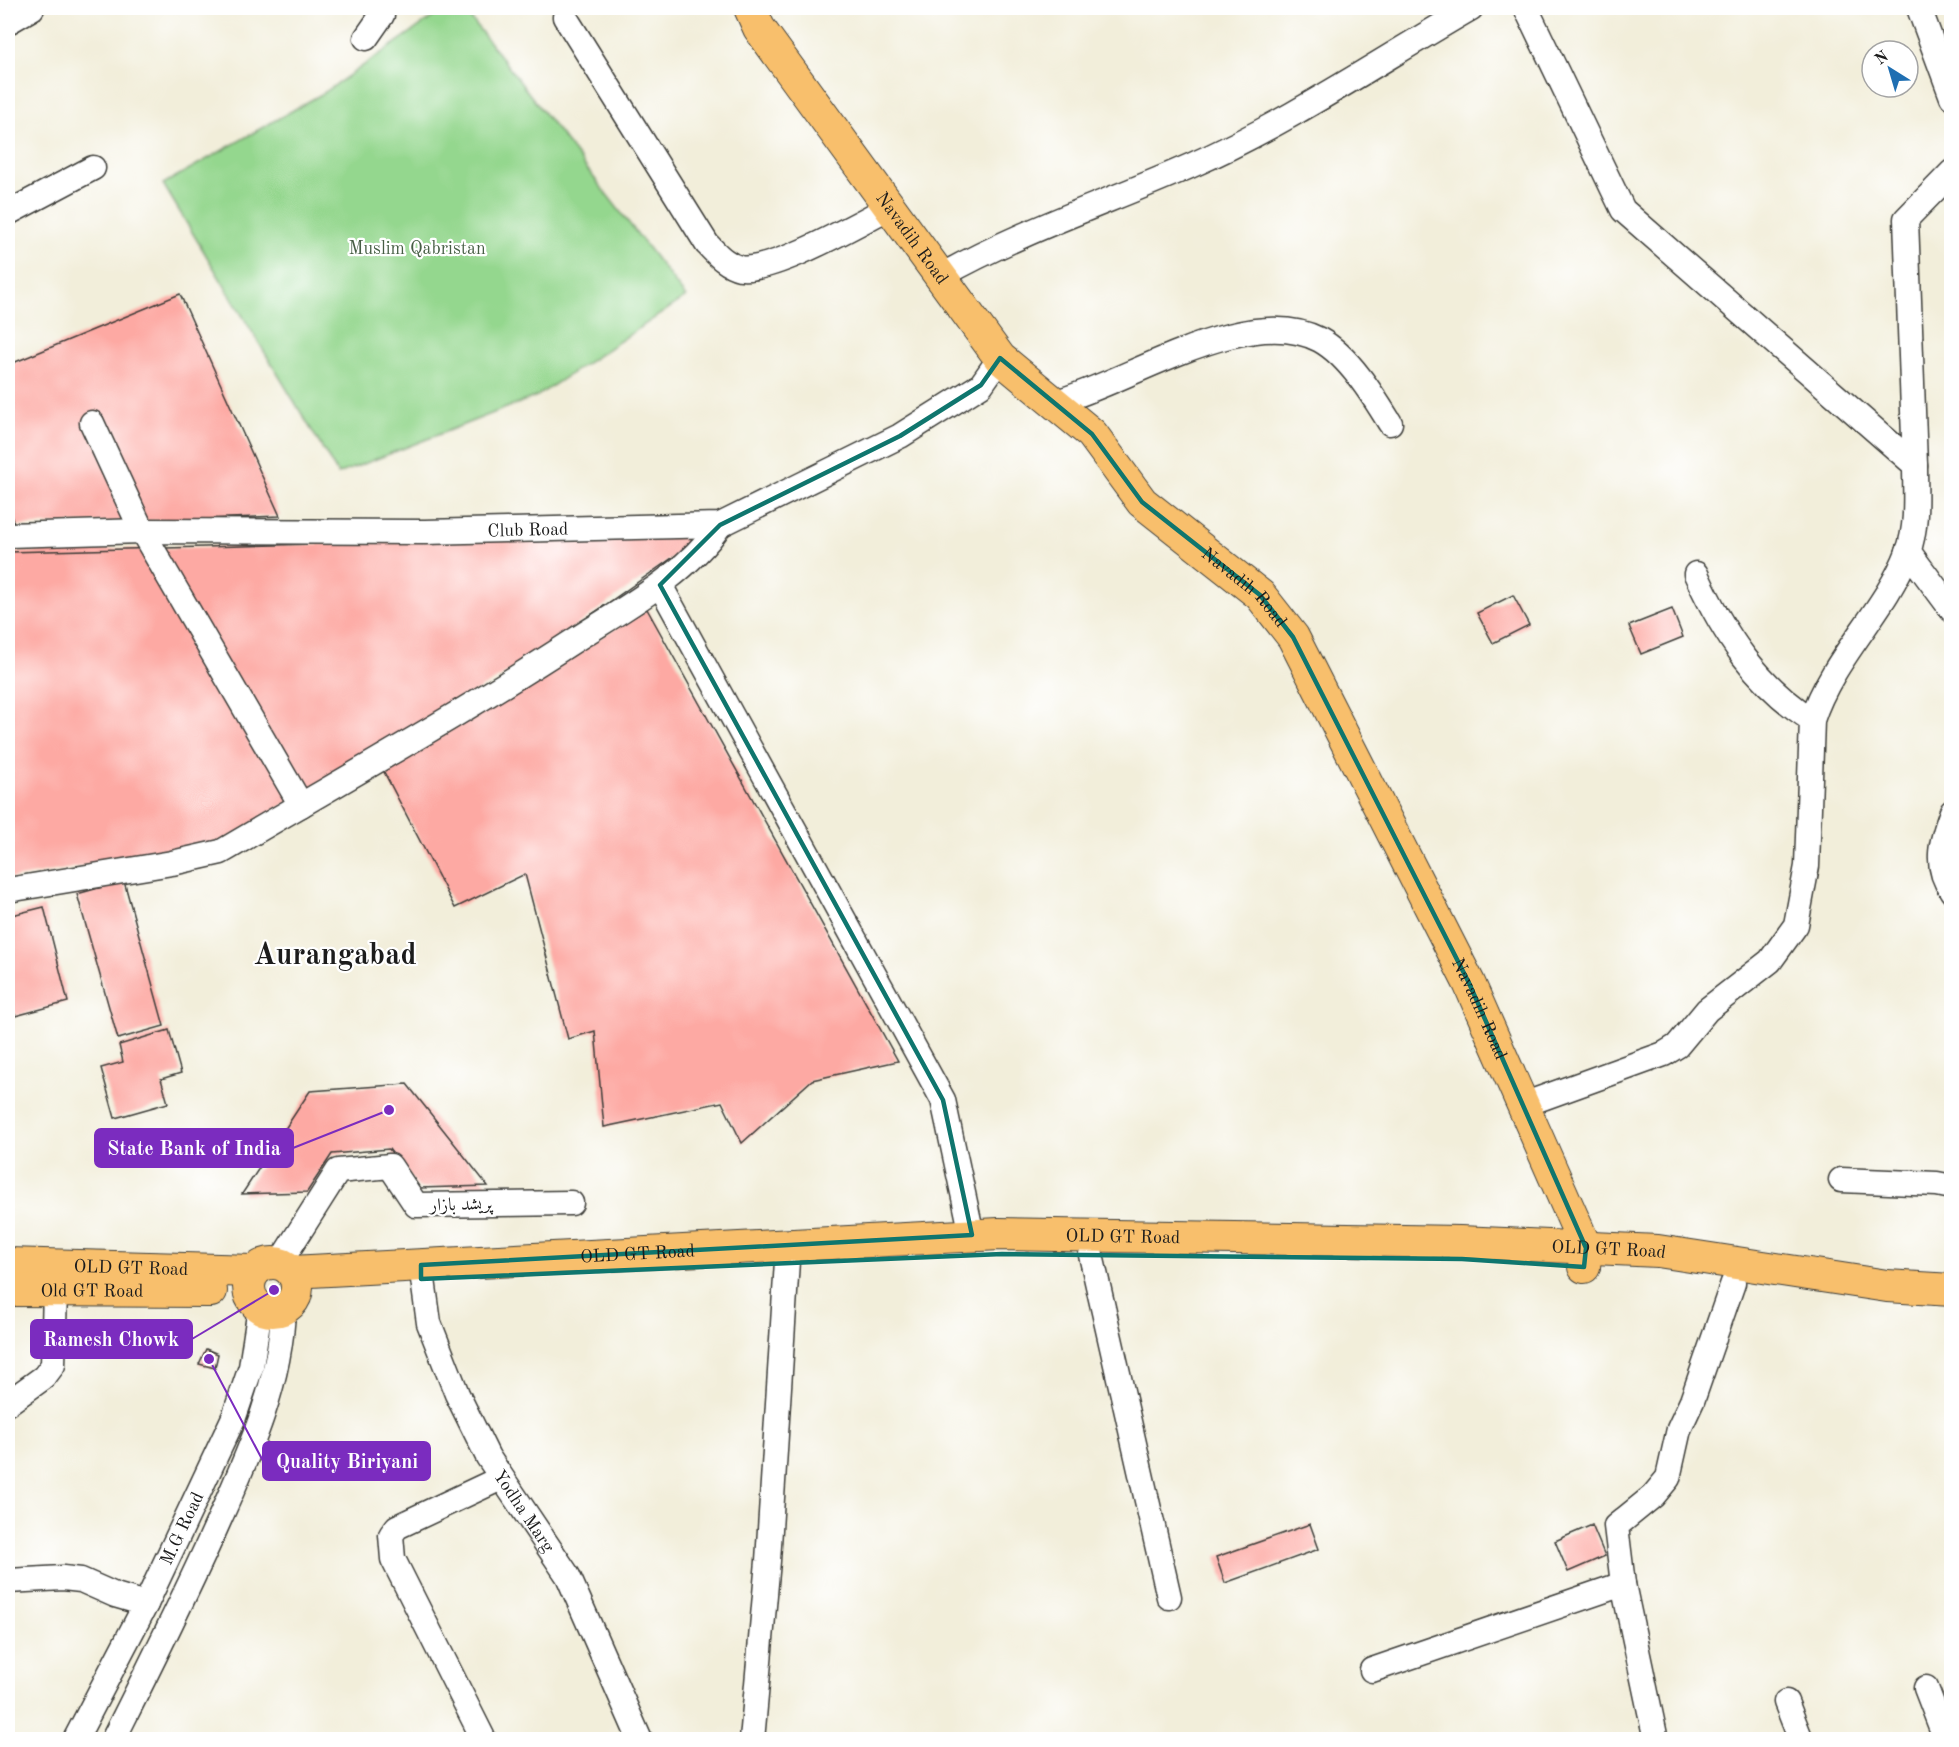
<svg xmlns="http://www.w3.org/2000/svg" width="1959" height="1747" font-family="'Old Standard TT',Amiri,serif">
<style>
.green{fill:#94d78e;stroke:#587a55;stroke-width:1.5}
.building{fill:#fda9a3}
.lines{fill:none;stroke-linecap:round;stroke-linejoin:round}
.minor-casing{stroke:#3c3c38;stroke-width:27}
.major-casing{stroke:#3c3c38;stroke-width:34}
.minor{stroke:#fff;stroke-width:24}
.major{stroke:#f8bf6c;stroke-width:32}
.marked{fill:none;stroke:#0f766e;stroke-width:4.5;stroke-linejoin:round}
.labels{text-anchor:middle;stroke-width:4.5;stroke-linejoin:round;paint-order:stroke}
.street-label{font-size:18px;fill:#1c1c1c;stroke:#fff}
.park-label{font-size:18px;fill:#465d44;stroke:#fff}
.town-label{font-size:30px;font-weight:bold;fill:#1c1c1c;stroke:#fff}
.leader{fill:none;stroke:#7b2cbf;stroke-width:2}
.callout-dot{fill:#7b2cbf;stroke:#fff;stroke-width:2}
.callout{fill:#7b2cbf;stroke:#7b2cbf;stroke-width:2}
.callout-label{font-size:20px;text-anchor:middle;font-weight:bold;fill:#fff}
</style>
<rect width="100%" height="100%" fill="#fff"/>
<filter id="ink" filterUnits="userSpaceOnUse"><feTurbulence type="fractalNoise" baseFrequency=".0167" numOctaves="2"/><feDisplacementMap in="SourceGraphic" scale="12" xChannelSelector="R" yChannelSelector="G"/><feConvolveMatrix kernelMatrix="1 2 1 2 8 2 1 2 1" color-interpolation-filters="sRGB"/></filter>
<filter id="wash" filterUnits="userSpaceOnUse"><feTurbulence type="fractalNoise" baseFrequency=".008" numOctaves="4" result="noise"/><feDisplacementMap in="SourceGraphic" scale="24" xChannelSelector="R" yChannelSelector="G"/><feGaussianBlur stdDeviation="1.35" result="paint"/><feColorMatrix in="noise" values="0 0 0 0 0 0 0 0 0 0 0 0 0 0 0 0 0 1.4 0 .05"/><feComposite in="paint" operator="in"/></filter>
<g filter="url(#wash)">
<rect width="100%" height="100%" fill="#f2eeda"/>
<path class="green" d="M 446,8 L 463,8 L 686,297 L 537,396 L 338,474 L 163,184 L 325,92 Z"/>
<g id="blocks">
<path class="building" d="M 180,294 L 280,516 L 15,526 L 8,508 L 8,365 Z
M 706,534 L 517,667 L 220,843 L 8,879 L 8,552 Z
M 1513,595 L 1529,625 L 1493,643 L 1477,613 Z
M 647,609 L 898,1061 L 812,1080 L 742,1143 L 722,1102 L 604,1127 L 595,1031 L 568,1039 L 525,874 L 455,908 L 383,770 Z
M 1672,609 L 1683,637 L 1641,654 L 1629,626 Z
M 124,881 L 164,1026 L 118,1039 L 77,894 Z
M 44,907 L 68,1002 L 15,1016 L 8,987 L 8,916 Z
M 169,1030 L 181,1073 L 161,1079 L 168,1103 L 115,1118 L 101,1068 L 123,1062 L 119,1045 Z
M 407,1084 L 488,1186 L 419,1188 L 389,1149 L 332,1154 L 307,1192 L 242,1194 L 310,1091 Z
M 206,1349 L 218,1354 L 215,1368 L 199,1364 Z
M 1310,1524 L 1319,1549 L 1225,1583 L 1216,1557 Z
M 1592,1525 L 1605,1556 L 1568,1572 L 1555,1541 Z"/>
</g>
</g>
<g filter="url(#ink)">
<use href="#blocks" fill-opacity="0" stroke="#3c3c38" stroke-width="1.5"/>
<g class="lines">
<g class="minor-casing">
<g id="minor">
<path d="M 1526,8 L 1623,210 L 1915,465 L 1906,219 L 1952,172"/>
<path d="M 1919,8 L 1952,97"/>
<path d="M 565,17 L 707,244 C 717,254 726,265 740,268 C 773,273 858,223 890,207"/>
<path d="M 8,22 L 32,8"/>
<path d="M 366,38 L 382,15 L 378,8"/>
<path d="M 8,213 L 93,168"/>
<path d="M 941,276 C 1021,231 1106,203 1190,166 C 1288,123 1379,61 1471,8"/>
<path d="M 1056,402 C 1128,383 1247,301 1320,340 C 1349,356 1374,397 1390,423"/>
<path d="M 92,423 L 142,531 L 301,805"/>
<path id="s1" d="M 8,535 L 142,531 L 425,532 L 720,525 L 900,436 L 981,385 L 1000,358"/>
<path d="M 1908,551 L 1952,610"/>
<path d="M 1696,574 C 1723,633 1756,684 1812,720"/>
<path d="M 660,585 L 943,1100 L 972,1235"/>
<path d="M 1952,812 C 1942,839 1933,865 1952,891"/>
<path d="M 8,890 L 172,863 L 221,852 C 339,782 460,715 575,640 C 626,607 685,576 720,525"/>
<path d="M 1523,1105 L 1664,1054 L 1677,1046 L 1707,1010 L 1770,961 L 1796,925 L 1807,866 L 1812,720 C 1832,658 1885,612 1908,552 C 1918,525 1915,493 1915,465"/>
<path d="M 1841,1180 L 1937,1184 L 1952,1187"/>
<path d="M 1091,1255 L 1169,1597"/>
<path d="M 279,1264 L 338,1171 L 390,1166 L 416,1205 L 571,1203"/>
<path id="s2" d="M 421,1265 L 429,1323 L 457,1394 L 488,1457 L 568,1576 L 640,1740"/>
<path d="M 8,1403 L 44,1377 L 53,1365 L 55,1290"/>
<path d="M 8,1581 L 63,1578 L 81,1580 L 115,1595 L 146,1604"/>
<path d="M 1372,1670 L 1623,1584"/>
<path d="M 1926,1688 L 1946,1740"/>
<path d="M 1786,1702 L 1801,1740"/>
<path id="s3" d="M 75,1740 L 146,1604 L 234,1417 L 251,1367 L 260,1308"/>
<path d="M 113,1740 C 150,1666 187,1593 220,1518 C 250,1451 281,1382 283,1309"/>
<path d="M 484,1740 L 393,1559 L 391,1535 L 397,1527 L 501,1478"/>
<path d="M 752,1740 L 768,1561 L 787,1261"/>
<path d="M 1656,1740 L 1623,1584 L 1616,1526 L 1653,1496 L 1668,1478 L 1679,1429 L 1692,1401 L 1733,1283"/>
</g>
</g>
<g class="major-casing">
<g id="major">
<path id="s4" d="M 750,8 L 759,28 L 1000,358 L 1092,434 L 1142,502 L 1260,595 L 1293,637 L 1469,983 L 1586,1248 L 1584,1267"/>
<circle cx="273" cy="1287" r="24"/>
<path id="s5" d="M 8,1264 L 254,1271"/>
<path id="s6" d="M 292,1272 L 999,1234 L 1460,1242 L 1658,1251 L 1887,1286 L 1952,1290"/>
<path id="s7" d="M 8,1290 L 211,1291"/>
</g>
</g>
<use href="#minor" class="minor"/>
<use href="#major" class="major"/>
</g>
</g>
<path class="marked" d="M 1000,358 L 1092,434 L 1142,502 L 1260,595 L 1293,637 L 1469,983 L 1586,1248 L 1584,1267 L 1462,1259 L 1002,1254 L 421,1279 L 421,1265 L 972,1235 L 943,1100 L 660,585 L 720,525 L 900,436 L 981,385 Z"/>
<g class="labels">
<g class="street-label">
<text dy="6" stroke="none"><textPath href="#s4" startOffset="282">Navadih Road</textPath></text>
<text dy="6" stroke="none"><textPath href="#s1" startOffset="520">Club Road</textPath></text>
<text dy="6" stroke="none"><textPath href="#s4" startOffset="768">Navadih Road</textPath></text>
<text dy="6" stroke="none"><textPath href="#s4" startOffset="1254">Navadih Road</textPath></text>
<text transform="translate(461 1204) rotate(-1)" y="6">پریشد بازار</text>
<text dy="6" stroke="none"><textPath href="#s6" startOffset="832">OLD GT Road</textPath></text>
<text dy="6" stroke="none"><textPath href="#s6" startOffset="1318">OLD GT Road</textPath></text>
<text dy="6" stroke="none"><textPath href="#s6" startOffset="346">OLD GT Road</textPath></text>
<text dy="6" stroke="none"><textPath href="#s5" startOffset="123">OLD GT Road</textPath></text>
<text dy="6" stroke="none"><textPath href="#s7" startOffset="84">Old GT Road</textPath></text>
<text dy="6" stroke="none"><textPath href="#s2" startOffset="270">Yodha Marg</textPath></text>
<text dy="6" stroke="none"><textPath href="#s3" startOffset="237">M.G Road</textPath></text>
</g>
<g class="park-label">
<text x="417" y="254">Muslim Qabristan</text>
</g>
<g class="town-label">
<text x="335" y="964">Aurangabad</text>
</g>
</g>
<path class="leader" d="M389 1110L293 1148M274 1290L192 1339M209 1359L263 1461"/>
<g class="callout-dot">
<circle cx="389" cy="1110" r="6"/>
<circle cx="274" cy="1290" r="6"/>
<circle cx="209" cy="1359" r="6"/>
</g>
<g class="callout">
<rect x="95" y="1129" width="198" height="38" rx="6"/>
<rect x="31" y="1320" width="161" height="38" rx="6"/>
<rect x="263" y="1442" width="167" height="38" rx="6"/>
</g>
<g class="callout-label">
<text x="194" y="1155">State Bank of India</text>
<text x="111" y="1346">Ramesh Chowk</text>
<text x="347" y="1468">Quality Biriyani</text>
</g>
<rect width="1959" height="1747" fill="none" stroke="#fff" stroke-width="30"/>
<g transform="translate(1890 69) rotate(323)"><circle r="28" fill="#ffffff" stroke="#a4a4a4" stroke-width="1.5"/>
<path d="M0-4.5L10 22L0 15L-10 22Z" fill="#1f6fb2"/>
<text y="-9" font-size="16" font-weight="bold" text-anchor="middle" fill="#1c1c1c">N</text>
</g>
</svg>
